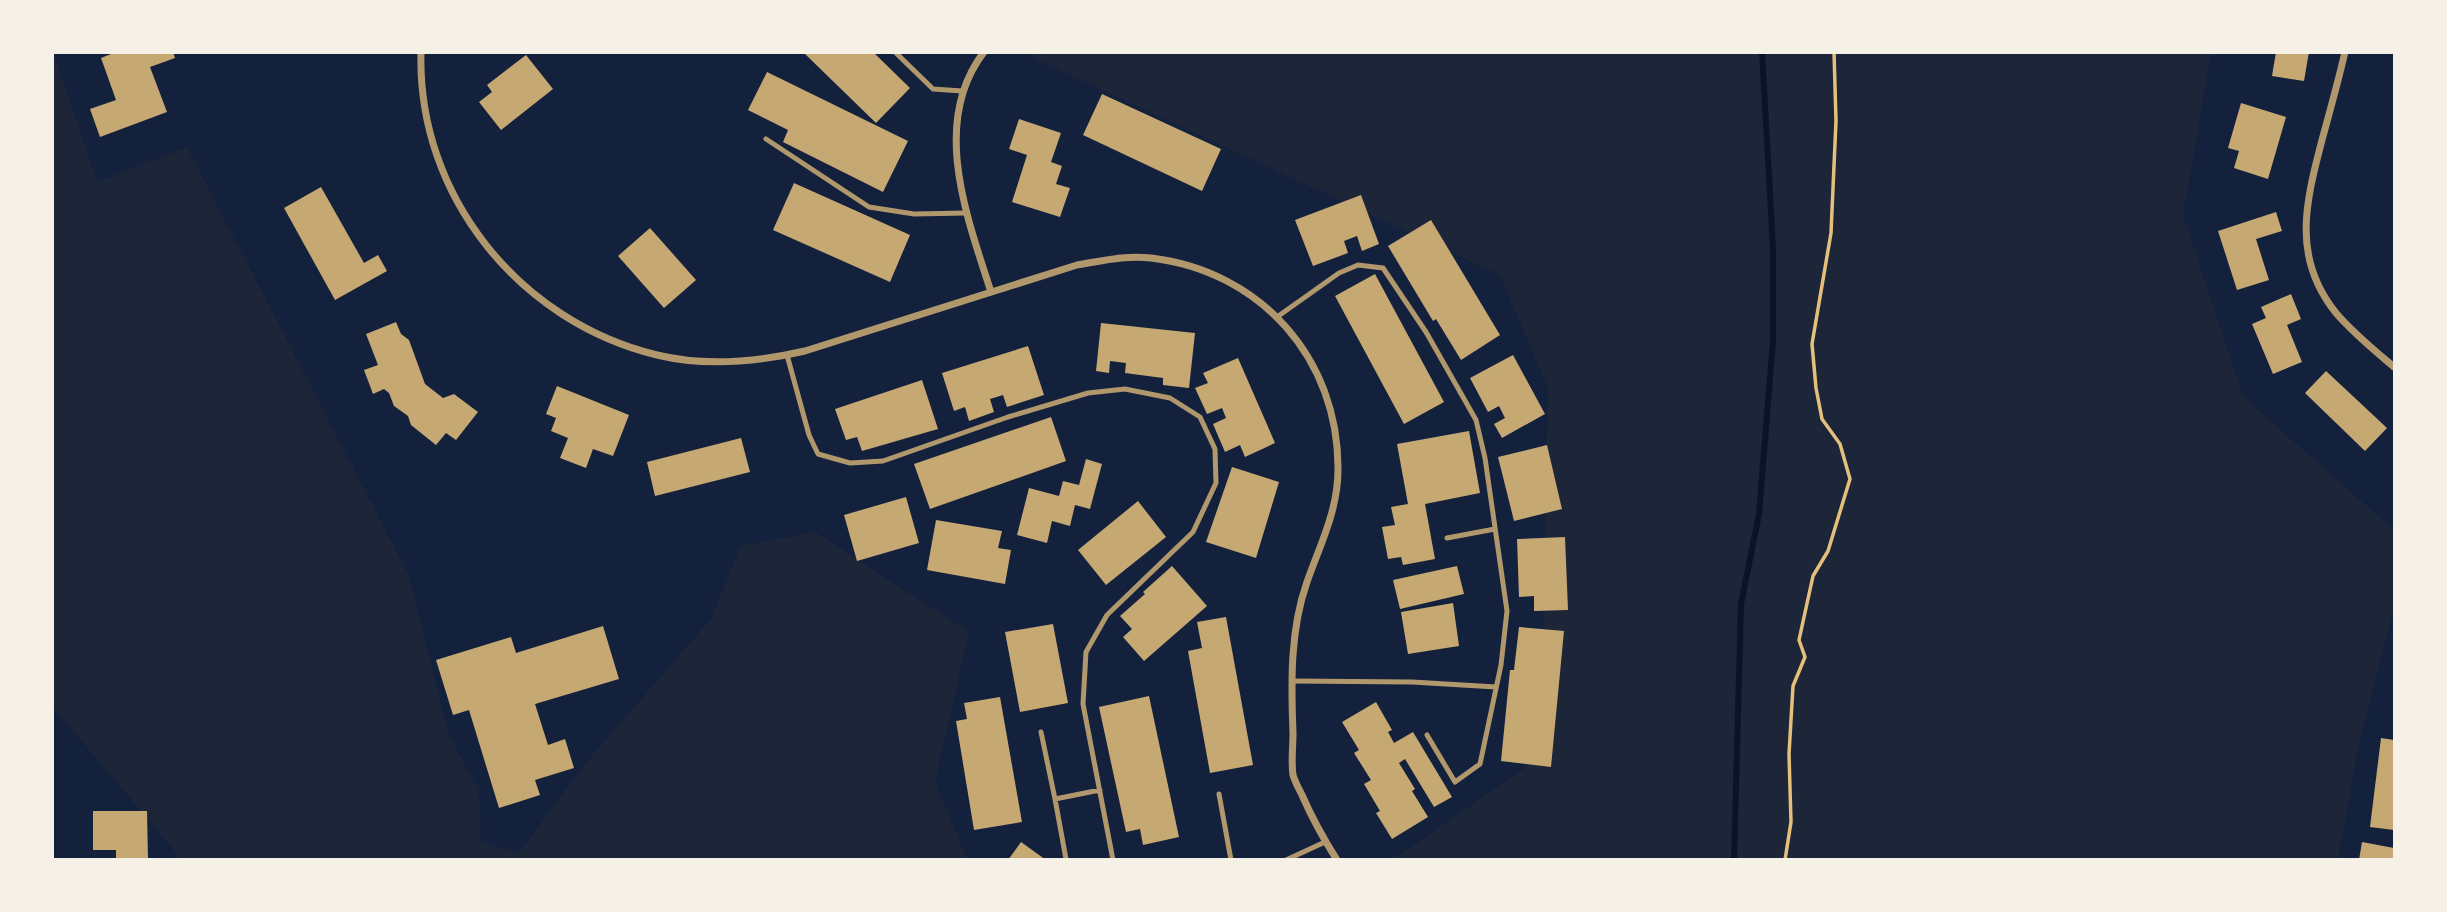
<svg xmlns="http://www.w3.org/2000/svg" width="2447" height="912" font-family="Overpass,sans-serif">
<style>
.green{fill:#1d2539}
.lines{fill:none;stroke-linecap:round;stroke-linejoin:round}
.stream{stroke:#0b132b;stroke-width:6}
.building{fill:#c6a872}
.path{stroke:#e5c07b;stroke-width:3.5}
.service{stroke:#b1986c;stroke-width:5}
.minor{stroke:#b1986c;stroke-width:7}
</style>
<rect width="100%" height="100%" fill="#14213d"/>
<path class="green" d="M 1034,52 L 2211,53 L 2183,215 L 2243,397 L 2394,530 L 2394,609 L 2359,744 L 2338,859 L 1394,859 L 1526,767 L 1541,733 L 1548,388 L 1500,275 L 1032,57 Z
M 52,53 L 56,53 L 54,55 L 97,182 L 187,147 L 409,576 L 447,731 L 479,791 L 481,841 L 518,854 L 584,765 L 711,619 L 741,546 L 815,532 L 969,632 L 935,782 L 967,859 L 178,859 L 179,856 L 53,707 Z"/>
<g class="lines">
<path class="stream" d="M 1734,860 L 1741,604 L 1759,514 L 1773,341 L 1773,248 L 1762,52"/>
</g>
<path class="building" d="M 116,52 L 173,52 L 175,58 L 150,67 L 167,112 L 100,137 L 90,109 L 116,100 L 101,58 Z
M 803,52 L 873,52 L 910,88 L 876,123 Z
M 2276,52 L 2309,52 L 2304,81 L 2272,76 Z
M 526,55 L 553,89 L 501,130 L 479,102 L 492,92 L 487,85 Z
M 767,72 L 908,141 L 883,192 L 783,142 L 788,130 L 748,110 Z
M 1102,94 L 1221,149 L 1202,191 L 1083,135 Z
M 2241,103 L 2286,117 L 2268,179 L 2234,168 L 2239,151 L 2228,148 Z
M 1019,119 L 1061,133 L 1051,162 L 1062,166 L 1056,184 L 1070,188 L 1060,217 L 1012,202 L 1027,155 L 1009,149 Z
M 794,183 L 910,235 L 890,282 L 773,230 Z
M 321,187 L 364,263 L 378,255 L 387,271 L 335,300 L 284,208 Z
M 1361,195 L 1379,244 L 1362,251 L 1357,236 L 1344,241 L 1348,253 L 1313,266 L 1295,220 Z
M 2276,212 L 2282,231 L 2256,239 L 2269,280 L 2237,290 L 2218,231 Z
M 1431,220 L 1500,335 L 1461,360 L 1436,319 L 1433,321 L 1388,246 Z
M 650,228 L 696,280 L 664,308 L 618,256 Z
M 1375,274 L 1444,402 L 1404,424 L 1335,296 Z
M 2291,294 L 2301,319 L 2287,325 L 2302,362 L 2273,374 L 2252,324 L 2266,318 L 2261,307 Z
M 396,322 L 401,334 L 409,340 L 425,384 L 443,398 L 454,394 L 478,412 L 456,440 L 446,433 L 436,445 L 411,425 L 408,416 L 394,406 L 389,393 L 384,389 L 373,394 L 364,370 L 378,365 L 366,334 Z
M 1101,323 L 1195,333 L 1189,388 L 1163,385 L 1163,378 L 1125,373 L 1126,363 L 1110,361 L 1109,373 L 1096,371 Z
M 1028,346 L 1044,395 L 1007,407 L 1003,395 L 990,399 L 994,412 L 969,421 L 965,407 L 954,411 L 942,373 Z
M 1513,355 L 1545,414 L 1502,438 L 1494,424 L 1505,418 L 1499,406 L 1488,412 L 1470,378 Z
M 1238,358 L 1275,443 L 1245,457 L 1240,445 L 1225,452 L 1213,424 L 1226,418 L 1222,408 L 1207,414 L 1195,388 L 1208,383 L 1203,373 Z
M 2326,371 L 2387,428 L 2365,451 L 2305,393 Z
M 922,380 L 938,429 L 862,451 L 857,437 L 846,440 L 835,409 Z
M 557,386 L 629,415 L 613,456 L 593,449 L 586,468 L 560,458 L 568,438 L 551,431 L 556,418 L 546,414 Z
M 1051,417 L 1066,461 L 930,509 L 914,464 Z
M 1469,431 L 1480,493 L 1425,504 L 1435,559 L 1403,565 L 1401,557 L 1388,559 L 1382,527 L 1395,525 L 1391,507 L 1408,504 L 1397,444 Z
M 741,438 L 750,472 L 655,496 L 647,462 Z
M 1547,445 L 1562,509 L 1514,521 L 1498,457 Z
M 1086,459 L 1102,464 L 1090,509 L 1075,505 L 1070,526 L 1052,521 L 1047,543 L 1017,535 L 1029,488 L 1059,496 L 1063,481 L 1079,485 Z
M 1232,467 L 1279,482 L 1256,558 L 1206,542 Z
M 906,497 L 919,543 L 857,561 L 844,515 Z
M 1138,501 L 1166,537 L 1106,585 L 1078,550 Z
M 936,520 L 1002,531 L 998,548 L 1011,550 L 1005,584 L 927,570 Z
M 1565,537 L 1568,610 L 1534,611 L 1534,596 L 1519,597 L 1517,539 Z
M 1172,566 L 1207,606 L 1144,661 L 1123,637 L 1132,629 L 1120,616 L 1145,594 L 1143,592 Z
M 1457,566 L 1464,594 L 1400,609 L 1393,580 Z
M 1453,603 L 1459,646 L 1408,654 L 1401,612 Z
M 1226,617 L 1253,765 L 1210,773 L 1188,651 L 1202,648 L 1197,622 Z
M 1053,624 L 1068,703 L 1020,712 L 1005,632 Z
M 603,626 L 619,679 L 535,704 L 548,745 L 565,739 L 574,768 L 535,780 L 540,795 L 499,808 L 469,710 L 453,715 L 436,660 L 511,637 L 516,653 Z
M 1519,627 L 1564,631 L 1551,767 L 1501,761 L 1510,670 L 1514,670 Z
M 1149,696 L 1179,837 L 1143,845 L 1140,829 L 1126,832 L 1099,707 Z
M 1000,697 L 1022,822 L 974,830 L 956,721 L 967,719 L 964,703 Z
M 1376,702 L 1392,730 L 1388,732 L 1394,743 L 1413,732 L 1452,797 L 1434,807 L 1405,759 L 1399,763 L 1415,789 L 1412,791 L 1428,817 L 1392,839 L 1376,813 L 1380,811 L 1364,784 L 1371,780 L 1354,753 L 1359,750 L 1342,722 Z
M 2381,738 L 2394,740 L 2394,830 L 2370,827 Z
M 93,811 L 147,811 L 148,860 L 116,860 L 116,850 L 93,850 Z
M 1021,842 L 1046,860 L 1008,860 Z
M 2362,842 L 2394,848 L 2394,860 L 2359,860 Z"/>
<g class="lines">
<path class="path" d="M 1785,860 L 1791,822 L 1789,754 L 1793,686 L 1805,657 L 1799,640 L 1813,576 L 1828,551 L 1850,479 L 1840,444 L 1822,419 L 1816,388 L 1812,344 L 1831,233 L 1836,121 L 1834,52"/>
<path class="service" d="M 895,52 L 933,89 L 962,91
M 766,139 L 869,207 L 914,214 L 966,213
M 1277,317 L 1339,273 L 1358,265 L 1383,268 L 1426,332 L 1476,420 L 1485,458 L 1507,611 L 1501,665 L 1480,764 L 1455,782 L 1427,735
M 787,355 L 809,435 L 818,454 L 850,463 L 883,461 L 1008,417 L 1088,393 L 1125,389 L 1170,398 L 1200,417 L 1215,449 L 1216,483 L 1193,532 L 1107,615 L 1086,652 L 1083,704 L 1113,860
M 1447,538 L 1495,529
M 1292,681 L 1412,682 L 1496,687
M 1041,732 L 1055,799 L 1100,790
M 1219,794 L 1231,860
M 1055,799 L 1066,859
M 1286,860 L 1325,842"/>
<path class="minor" d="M 421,52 C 417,196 520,322 657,355 C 706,367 757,362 805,351 L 1077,265 C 1102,261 1126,255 1151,258 C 1261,271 1339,359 1338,470 C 1338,510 1320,545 1307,582 C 1290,630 1291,682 1293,733 C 1293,747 1291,762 1293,775 C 1295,782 1299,789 1302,795 C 1312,818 1323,838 1337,860
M 984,52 C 930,122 967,217 991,292
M 2345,52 C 2338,82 2330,111 2322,140 C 2306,202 2291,257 2336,313 C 2353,333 2374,350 2394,367"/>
</g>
<rect width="2447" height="912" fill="none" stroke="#f6f1e7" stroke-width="108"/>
</svg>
